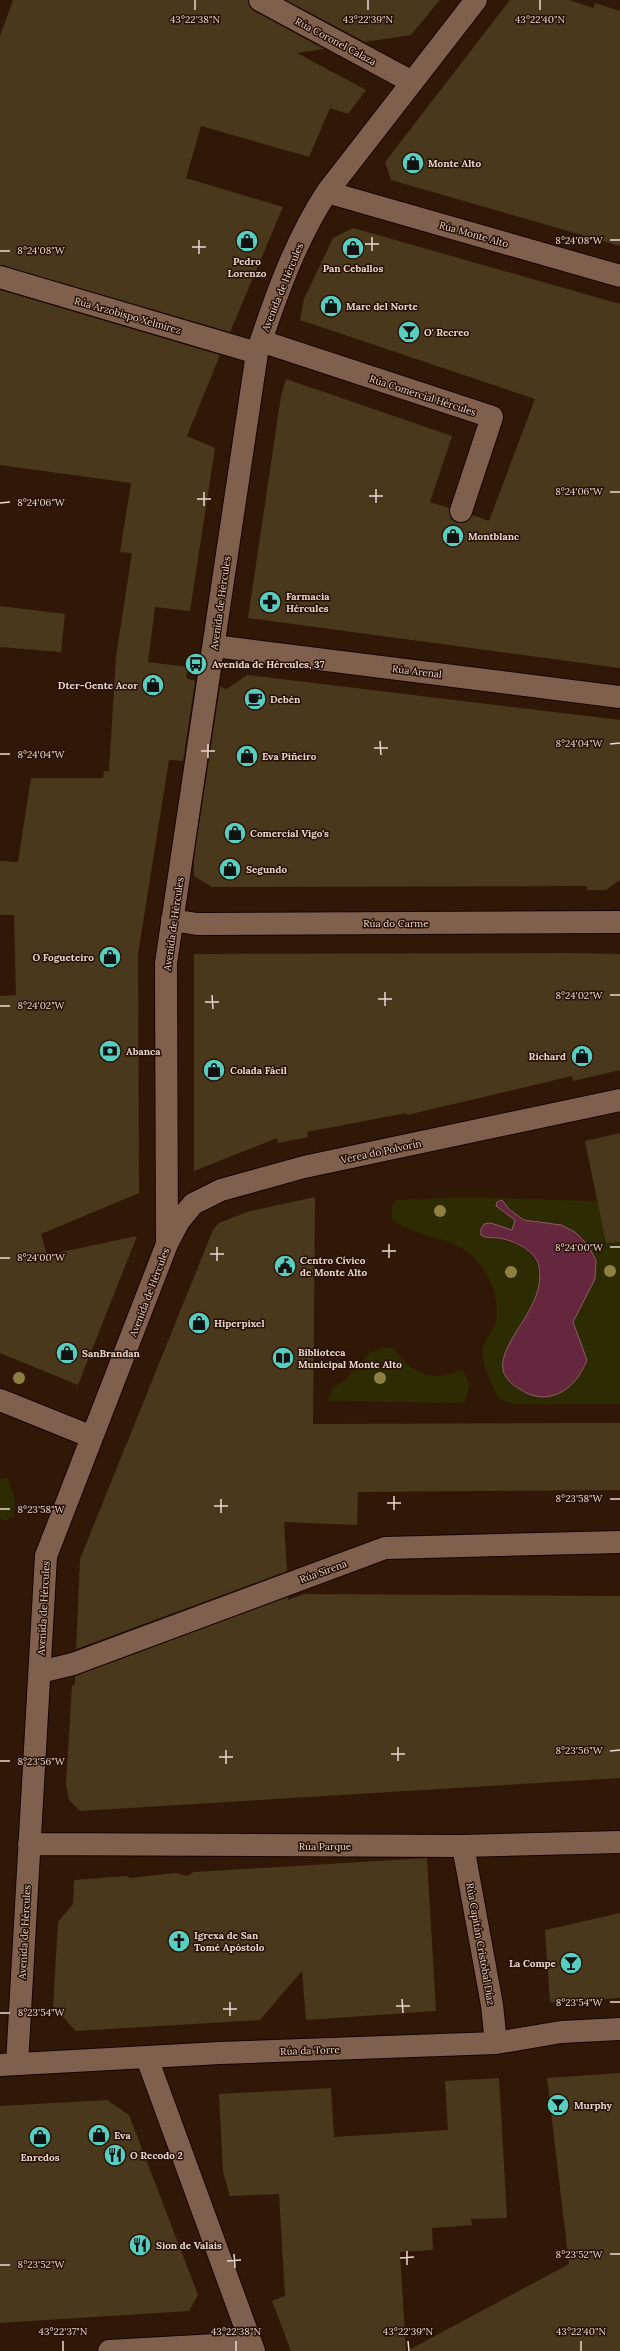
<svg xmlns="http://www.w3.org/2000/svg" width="620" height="2351" font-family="Lora,serif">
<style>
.green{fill:#2d2b02;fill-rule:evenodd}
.water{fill:#65273d;stroke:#8d5c68}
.building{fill:#49381c}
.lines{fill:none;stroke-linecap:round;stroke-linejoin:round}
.minor-casing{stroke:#170300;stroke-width:24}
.minor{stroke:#7f604d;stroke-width:22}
.tree{fill:#8e8041}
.ticks{fill:none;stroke:#ead8ce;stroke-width:1.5}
.labels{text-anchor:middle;stroke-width:3;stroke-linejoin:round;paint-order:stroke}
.street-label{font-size:10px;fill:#ead8ce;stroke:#260e00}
.poi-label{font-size:10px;font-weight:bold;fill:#ead8ce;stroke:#260e00;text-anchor:start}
.ticks-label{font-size:10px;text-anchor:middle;fill:#ead8ce;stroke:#260e00;stroke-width:3;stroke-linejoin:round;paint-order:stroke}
</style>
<rect width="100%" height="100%" fill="#311806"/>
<path class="green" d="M 467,1197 L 620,1202 L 620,1404 L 513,1404 L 499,1399 C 493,1386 480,1363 483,1348 C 484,1339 494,1330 496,1321 C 500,1297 489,1272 471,1255 C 449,1235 414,1238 392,1219 L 392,1206 L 397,1200 ZM 502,1200 C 515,1216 522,1220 543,1222 L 595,1279 L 573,1322 L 587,1360 L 582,1374 L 507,1348 C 523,1324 558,1274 526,1250 C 513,1241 501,1238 485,1238 L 498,1225 L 513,1230 L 516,1220 L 502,1212 Z
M 384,1347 L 394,1349 C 411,1372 431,1384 459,1370 L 464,1372 L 470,1385 L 464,1403 L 327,1401 L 333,1387 L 345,1381 L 369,1353 Z
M 8,1477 L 15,1501 L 14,1516 L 6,1521 L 0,1519 L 0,1479 Z"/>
<path class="water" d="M 502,1200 L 510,1210 L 524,1220 L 561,1225 L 575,1232 L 587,1244 L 596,1260 L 595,1279 L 573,1322 L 587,1360 C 576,1390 547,1409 518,1388 C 512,1384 505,1379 503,1370 C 498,1340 547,1308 539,1266 C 535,1250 513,1240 498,1238 C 491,1237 487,1239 481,1235 L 481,1229 L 484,1224 L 491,1223 L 512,1230 L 515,1220 L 496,1206 L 497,1202 Z"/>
<path class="building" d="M 13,0 L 248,0 L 249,6 L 254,11 L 324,49 L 297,53 L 366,90 L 348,114 L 330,108 L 309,157 L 201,126 L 186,178 L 283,207 L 230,332 L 0,265 L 0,36 Z
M 286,0 L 440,0 L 411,35 L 365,42 Z
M 510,0 L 569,0 L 593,8 L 595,3 L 620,11 L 620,246 L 391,180 L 385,162 Z
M 353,228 L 620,304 L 620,668 L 248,618 L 281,396 L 286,379 L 452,436 L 430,502 L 449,508 L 451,519 L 457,523 L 464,523 L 473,515 L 489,521 L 535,399 L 300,320 L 304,299 L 333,238 Z
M 0,290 L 220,355 L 187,436 L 215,448 L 190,611 L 155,607 L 148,662 L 188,667 L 186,678 L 195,681 L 183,761 L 169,760 L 138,954 L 139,1193 L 41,1234 L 47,1255 L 137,1236 L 78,1385 L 0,1353 L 0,996 L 16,995 L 14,915 L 0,915 L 0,861 L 18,862 L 31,778 L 103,778 L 104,771 L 109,771 L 116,656 L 132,553 L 120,552 L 131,483 L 0,465 Z
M 0,606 L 65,614 L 61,652 L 0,647 Z
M 247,675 L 620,720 L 620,880 L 606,890 L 587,890 L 587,886 L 212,887 L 194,876 L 194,858 L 220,687 L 227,689 Z
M 561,953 L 620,954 L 620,1070 L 573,1081 L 572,1076 L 407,1115 L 406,1113 L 307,1132 L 308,1137 L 278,1143 L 277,1138 L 194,1171 L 194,954 Z
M 620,1133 L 620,1242 L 606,1243 L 585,1141 Z
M 315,1197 L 313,1424 L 620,1423 L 620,1490 L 358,1492 L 357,1525 L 284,1522 L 287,1571 L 76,1649 L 80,1559 L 213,1230 L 219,1223 L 250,1211 Z
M 304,1594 L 620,1596 L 620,1778 L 80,1811 L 69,1800 L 66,1784 L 72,1686 L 75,1684 L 75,1676 L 288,1597 L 288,1600 Z
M 427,1858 L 436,2011 L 306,2020 L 302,1971 L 260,2020 L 76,2031 L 53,2006 L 58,1922 L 73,1904 L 74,1880 L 127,1876 L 130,1878 L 176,1873 L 187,1876 L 194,1872 Z
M 620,1913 L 620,1998 L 550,2002 L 545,1930 Z
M 620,2073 L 620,2351 L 407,2351 L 569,2264 L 547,2078 Z
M 499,2078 L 507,2218 L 471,2219 L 472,2225 L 432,2228 L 433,2250 L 400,2252 L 406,2351 L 291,2351 L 272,2301 L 285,2296 L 279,2194 L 230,2196 L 223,2172 L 219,2094 L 331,2088 L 334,2137 L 448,2130 L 445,2081 Z
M 107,2100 L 129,2115 L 198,2295 L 189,2311 L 0,2323 L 0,2106 Z"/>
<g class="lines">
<g class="minor-casing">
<path id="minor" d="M 260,0 L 412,82
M 327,192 L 620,276
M 0,277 L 257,353
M 261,341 L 492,417 L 461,511
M 214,646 L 620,697
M 172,920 L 197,924 L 620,922
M 168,1242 L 179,1221 L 193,1204 L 221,1190 L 304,1167 L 620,1100
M 0,1400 L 92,1437
M 40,1672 L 73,1664 L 385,1548 L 620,1542
M 29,1844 L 463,1846 L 620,1842
M 463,1846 L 492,2005 L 496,2043
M 147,2058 L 254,2351
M 17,2064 L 46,1556 L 167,1244 L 166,963 L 257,353 C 275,298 295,241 327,192 L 476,0
M 0,2065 L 220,2053 L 496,2043 L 561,2032 L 620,2029
M 109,2351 L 251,2343"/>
</g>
<use href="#minor" class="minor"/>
</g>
<g class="tree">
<circle cx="440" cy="1211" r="6"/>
<circle cx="610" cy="1271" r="6"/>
<circle cx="511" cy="1272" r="6"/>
<circle cx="19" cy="1378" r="6"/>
<circle cx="380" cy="1378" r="6"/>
</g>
<path class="ticks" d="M 195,0 L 195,10M 368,0 L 368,10M 540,0 L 540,10M 372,237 L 372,251M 199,240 L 199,254M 610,240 L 620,240M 365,244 L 379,244M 192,247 L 206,247M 0,251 L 10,251M 376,489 L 376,503M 204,492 L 204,506M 610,492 L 620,492M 369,496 L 383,496M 197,499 L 211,499M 0,503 L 10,502M 380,741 L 381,755M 208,744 L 208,758M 610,744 L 620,743M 374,748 L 388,748M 201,751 L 215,751M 0,754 L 10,754M 385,992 L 385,1006M 212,995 L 213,1009M 610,995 L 620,995M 378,999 L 392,999M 205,1002 L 219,1002M 0,1006 L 10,1006M 389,1244 L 389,1258M 217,1247 L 217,1261M 610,1247 L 620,1247M 382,1251 L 396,1251M 210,1254 L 224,1254M 0,1258 L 10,1258M 394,1496 L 394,1510M 221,1499 L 221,1513M 610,1499 L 620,1499M 387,1503 L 401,1503M 214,1506 L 228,1506M 0,1509 L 10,1509M 398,1747 L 398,1761M 226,1750 L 226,1764M 610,1751 L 620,1750M 391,1754 L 405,1754M 219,1757 L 233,1757M 0,1761 L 10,1761M 402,1999 L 403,2013M 230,2002 L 230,2016M 610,2002 L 620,2002M 396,2006 L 410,2006M 223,2009 L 237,2009M 0,2013 L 10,2013M 407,2251 L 407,2265M 234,2254 L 235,2268M 610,2254 L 620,2254M 400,2258 L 414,2257M 227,2261 L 241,2260M 0,2265 L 10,2265M 63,2341 L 63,2351M 236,2341 L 236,2351M 408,2341 L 409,2351M 581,2341 L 581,2351"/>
<defs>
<g id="shop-disc" transform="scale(1.15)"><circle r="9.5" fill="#58cec0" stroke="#260e00"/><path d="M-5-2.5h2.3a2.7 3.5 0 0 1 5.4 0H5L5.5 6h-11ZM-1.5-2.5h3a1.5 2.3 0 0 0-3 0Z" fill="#111"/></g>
<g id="bar-disc" transform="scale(1.15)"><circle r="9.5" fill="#58cec0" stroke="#260e00"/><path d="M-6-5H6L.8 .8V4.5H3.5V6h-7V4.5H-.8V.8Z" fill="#111"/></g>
<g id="pharmacy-disc" transform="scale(1.15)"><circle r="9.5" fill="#58cec0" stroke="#260e00"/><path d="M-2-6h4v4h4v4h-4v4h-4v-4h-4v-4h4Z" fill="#111"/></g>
<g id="bus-disc" transform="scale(1.15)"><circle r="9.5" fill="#58cec0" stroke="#260e00"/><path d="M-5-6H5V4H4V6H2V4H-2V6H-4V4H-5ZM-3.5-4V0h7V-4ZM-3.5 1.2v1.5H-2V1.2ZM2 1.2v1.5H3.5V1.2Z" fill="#111"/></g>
<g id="cafe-disc" transform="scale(1.15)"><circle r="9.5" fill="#58cec0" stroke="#260e00"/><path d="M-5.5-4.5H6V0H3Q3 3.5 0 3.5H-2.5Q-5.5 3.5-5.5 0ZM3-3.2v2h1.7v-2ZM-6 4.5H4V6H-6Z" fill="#111"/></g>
<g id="bank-disc" transform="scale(1.15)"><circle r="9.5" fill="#58cec0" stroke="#260e00"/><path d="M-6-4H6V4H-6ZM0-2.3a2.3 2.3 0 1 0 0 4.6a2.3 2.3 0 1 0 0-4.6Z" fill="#111"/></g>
<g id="civic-disc" transform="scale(1.15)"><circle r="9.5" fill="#58cec0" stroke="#260e00"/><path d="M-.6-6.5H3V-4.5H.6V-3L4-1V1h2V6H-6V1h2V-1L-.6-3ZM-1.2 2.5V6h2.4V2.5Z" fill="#111"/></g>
<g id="library-disc" transform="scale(1.15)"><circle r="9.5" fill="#58cec0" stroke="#260e00"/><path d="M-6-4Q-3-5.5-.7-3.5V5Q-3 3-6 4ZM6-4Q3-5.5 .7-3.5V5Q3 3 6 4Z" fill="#111"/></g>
<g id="church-disc" transform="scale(1.15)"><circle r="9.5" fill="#58cec0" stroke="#260e00"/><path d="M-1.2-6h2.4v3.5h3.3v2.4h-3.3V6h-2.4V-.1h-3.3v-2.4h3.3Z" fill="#111"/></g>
<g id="restaurant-disc" transform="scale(1.15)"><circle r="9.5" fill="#58cec0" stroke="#260e00"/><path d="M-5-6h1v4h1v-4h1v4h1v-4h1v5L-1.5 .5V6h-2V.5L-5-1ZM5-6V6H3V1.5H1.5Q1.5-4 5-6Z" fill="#111"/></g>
</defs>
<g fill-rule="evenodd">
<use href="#shop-disc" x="413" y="163"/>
<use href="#shop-disc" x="247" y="241"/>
<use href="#shop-disc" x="353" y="248"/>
<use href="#shop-disc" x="331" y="306"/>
<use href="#bar-disc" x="409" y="332"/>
<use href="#shop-disc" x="453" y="536"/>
<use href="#pharmacy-disc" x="270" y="602"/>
<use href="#bus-disc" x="196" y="664"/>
<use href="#shop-disc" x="153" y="685"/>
<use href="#cafe-disc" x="255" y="699"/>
<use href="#shop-disc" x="247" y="756"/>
<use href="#shop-disc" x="235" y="833"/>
<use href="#shop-disc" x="230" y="869"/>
<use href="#shop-disc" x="110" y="957"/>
<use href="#bank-disc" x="110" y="1051"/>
<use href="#shop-disc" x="582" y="1056"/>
<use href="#shop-disc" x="214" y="1070"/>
<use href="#civic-disc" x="285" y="1266"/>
<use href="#shop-disc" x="199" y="1323"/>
<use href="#shop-disc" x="67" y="1353"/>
<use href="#library-disc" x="283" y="1358"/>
<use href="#church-disc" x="179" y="1941"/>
<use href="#bar-disc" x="571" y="1963"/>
<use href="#bar-disc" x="558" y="2105"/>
<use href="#shop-disc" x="99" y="2135"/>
<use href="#shop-disc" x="40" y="2137"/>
<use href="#restaurant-disc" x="115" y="2155"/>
<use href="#restaurant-disc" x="140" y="2245"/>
</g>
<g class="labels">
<g class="street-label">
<text transform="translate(336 41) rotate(28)" y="4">Rúa Coronel Calaza</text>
<text transform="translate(474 234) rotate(16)" y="4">Rúa Monte Alto</text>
<text transform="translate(282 287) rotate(-68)" y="4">Avenida de Hércules</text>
<text transform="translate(128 315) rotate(16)" y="4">Rúa Arzobispo Xelmírez</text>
<text transform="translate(423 395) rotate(18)" y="4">Rúa Comercial Hércules</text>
<text transform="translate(220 603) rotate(-82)" y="4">Avenida de Hércules</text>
<text transform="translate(417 671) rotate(7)" y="4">Rúa Arenal</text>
<text x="396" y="927">Rúa do Carme</text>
<text transform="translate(173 924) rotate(-82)" y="4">Avenida de Hércules</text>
<text transform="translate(381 1151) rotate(-12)" y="4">Verea do Polvorín</text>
<text transform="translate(149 1292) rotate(-69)" y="4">Avenida de Hércules</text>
<text transform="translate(323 1571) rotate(-20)" y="4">Rúa Sirena</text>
<text transform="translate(43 1608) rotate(-87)" y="4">Avenida de Hércules</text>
<text x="325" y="1850">Rúa Parque</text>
<text transform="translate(24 1932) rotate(-87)" y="4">Avenida de Hércules</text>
<text transform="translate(481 1944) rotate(80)" y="4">Rúa Capitán Cristóbal Díaz</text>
<text transform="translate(310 2050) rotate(-2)" y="4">Rúa da Torre</text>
</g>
<g class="poi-label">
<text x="428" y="167">Monte Alto</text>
<text x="247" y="265" text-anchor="middle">Pedro<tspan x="247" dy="12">Lorenzo</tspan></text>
<text x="353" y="272" text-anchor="middle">Pan Ceballos</text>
<text x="346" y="310">Marc del Norte</text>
<text x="424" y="336">O' Recreo</text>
<text x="468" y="540">Montblanc</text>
<text x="286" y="600">Farmacia<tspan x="286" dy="12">Hércules</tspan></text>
<text x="212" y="668">Avenida de Hércules, 37</text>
<text x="138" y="689" text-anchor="end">Dter-Gente Acor</text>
<text x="270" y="703">Debén</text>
<text x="262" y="760">Eva Piñeiro</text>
<text x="250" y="837">Comercial Vigo's</text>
<text x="246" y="873">Segundo</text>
<text x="94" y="961" text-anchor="end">O Fogueteiro</text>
<text x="126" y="1055">Abanca</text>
<text x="566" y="1060" text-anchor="end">Richard</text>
<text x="230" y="1074">Colada Fácil</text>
<text x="300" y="1264">Centro Cívico<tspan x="300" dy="12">de Monte Alto</tspan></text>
<text x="214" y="1327">Hiperpixel</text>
<text x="298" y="1356">Biblioteca<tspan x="298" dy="12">Municipal Monte Alto</tspan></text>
<text x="82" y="1357">SanBrandan</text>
<text x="194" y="1939">Igrexa de San<tspan x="194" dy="12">Tomé Apóstolo</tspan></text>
<text x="556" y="1967" text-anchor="end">La Compe</text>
<text x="574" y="2109">Murphy</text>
<text x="114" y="2139">Eva</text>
<text x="130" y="2159">O Recodo 2</text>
<text x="40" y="2161" text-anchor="middle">Enredos</text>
<text x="156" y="2249">Sion de Valais</text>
</g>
</g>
<g class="ticks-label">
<text x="195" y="23">43°22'38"N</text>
<text x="368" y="23">43°22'39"N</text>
<text x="540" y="23">43°22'40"N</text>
<text x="579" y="244">8°24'08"W</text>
<text x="41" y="254">8°24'08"W</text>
<text x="579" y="495">8°24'06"W</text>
<text x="41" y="506">8°24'06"W</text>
<text x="579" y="747">8°24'04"W</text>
<text x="41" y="758">8°24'04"W</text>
<text x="579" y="999">8°24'02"W</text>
<text x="41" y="1009">8°24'02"W</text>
<text x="579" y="1251">8°24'00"W</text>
<text x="41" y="1261">8°24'00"W</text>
<text x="579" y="1502">8°23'58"W</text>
<text x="41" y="1513">8°23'58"W</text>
<text x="579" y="1754">8°23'56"W</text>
<text x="41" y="1765">8°23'56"W</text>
<text x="579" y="2006">8°23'54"W</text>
<text x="41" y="2016">8°23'54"W</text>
<text x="579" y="2258">8°23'52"W</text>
<text x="41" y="2268">8°23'52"W</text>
<text x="63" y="2335">43°22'37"N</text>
<text x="236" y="2335">43°22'38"N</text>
<text x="408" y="2335">43°22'39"N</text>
<text x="581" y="2335">43°22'40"N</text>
</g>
</svg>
